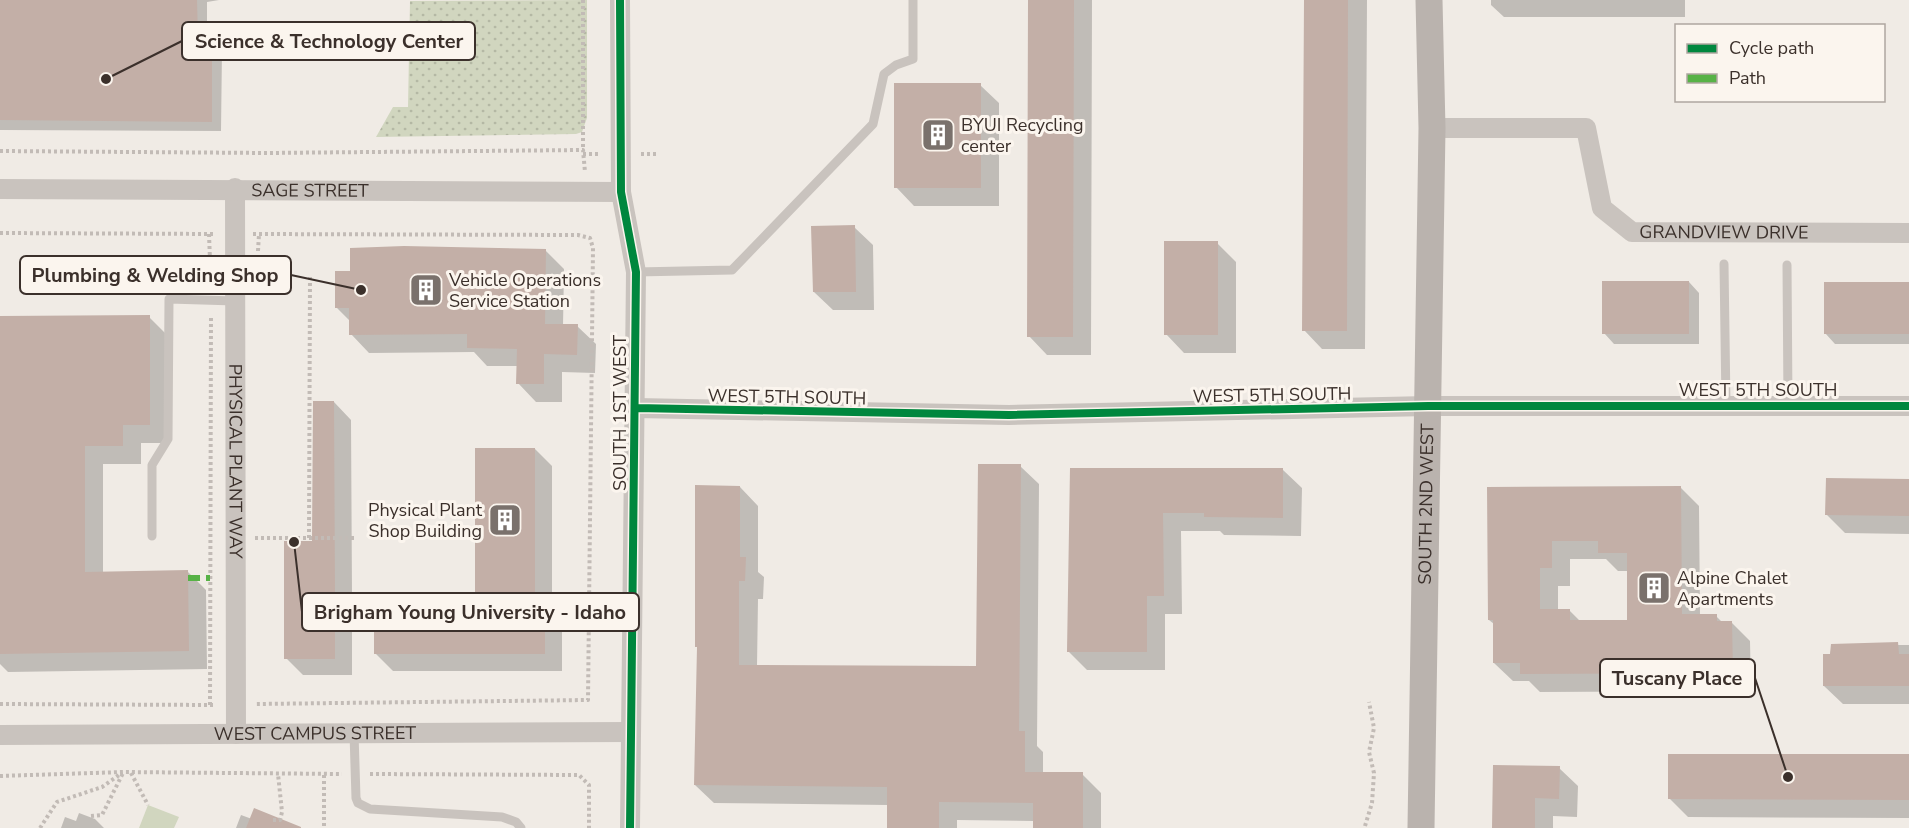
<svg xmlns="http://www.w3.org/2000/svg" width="1909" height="828" font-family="'Nunito Sans',sans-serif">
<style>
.grass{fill:url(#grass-dots)}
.pitch{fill:#d1d6bf}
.shadow{fill:#0003;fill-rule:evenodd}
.building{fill:#c3afa7;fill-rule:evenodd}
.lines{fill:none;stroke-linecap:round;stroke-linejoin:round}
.path{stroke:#c2bbb6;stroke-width:4;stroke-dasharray:3 3;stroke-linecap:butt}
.service{stroke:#c9c3be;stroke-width:9}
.minor{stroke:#c9c3be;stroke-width:20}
.secondary{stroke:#bab3ae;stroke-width:27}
.quiet{stroke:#57b246;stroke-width:6;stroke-dasharray:12 6;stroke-linecap:butt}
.cycleway-casing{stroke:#fbf5ee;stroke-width:11}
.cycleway{stroke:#00873e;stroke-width:8}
.labels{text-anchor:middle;stroke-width:6;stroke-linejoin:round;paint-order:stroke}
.poi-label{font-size:18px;fill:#3b302b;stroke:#fbf5ee;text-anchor:start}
.street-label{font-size:18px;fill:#3b302b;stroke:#fbf5ee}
.leader{fill:none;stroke:#3b302b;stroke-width:2}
.callout-dot{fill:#3b302b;stroke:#fbf5ee;stroke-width:2}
.callout{fill:#fbf5ee;stroke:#3b302b;stroke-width:2}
.callout-label{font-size:20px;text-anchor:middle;font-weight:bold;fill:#3b302b}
</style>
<defs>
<pattern id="grass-dots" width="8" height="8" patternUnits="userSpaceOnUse" patternTransform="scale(1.5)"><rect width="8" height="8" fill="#d1d6bf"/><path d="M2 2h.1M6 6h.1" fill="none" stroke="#b4b8a4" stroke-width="1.8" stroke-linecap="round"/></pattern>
</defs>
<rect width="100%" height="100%" fill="#f0ebe5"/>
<path class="grass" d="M 587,0 L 587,118 L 582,132 L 576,134 L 376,137 L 393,107 L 408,107 L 410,1 Z"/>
<path class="pitch" d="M 148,805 L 179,817 L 174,828 L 139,828 Z"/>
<path class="shadow" d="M 0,0 L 219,0 L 207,2 L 207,39 L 212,38 L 222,49 L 221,131 L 0,130 Z
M 1030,0 L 1092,0 L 1091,355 L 1047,355 L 1029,336 Z
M 1305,0 L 1367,0 L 1365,349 L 1322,349 L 1304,330 Z
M 1491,0 L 1685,0 L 1685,17 L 1504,17 L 1491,5 Z
M 980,85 L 999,103 L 999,206 L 914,206 L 896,187 Z
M 854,227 L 873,245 L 874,310 L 833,310 L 814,292 Z
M 1217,243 L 1236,262 L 1236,353 L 1184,353 L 1166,334 Z
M 545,250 L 564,269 L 563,326 L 577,326 L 596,344 L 595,373 L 562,372 L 562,402 L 536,402 L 518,383 L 518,366 L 487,366 L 474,352 L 369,353 L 351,334 L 351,322 L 337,308 Z
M 1689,282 L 1699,293 L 1699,344 L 1614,344 L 1604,333 Z
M 1909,283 L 1909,344 L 1835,344 L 1825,333 Z
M 0,317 L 149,317 L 168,336 L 168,443 L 141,443 L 141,464 L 103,464 L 103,573 L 187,571 L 206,590 L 207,669 L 8,672 L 0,664 Z
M 334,402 L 351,420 L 352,594 L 476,594 L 535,449 L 552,466 L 552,609 L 562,618 L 562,671 L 393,671 L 376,654 L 376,629 L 352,629 L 352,675 L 303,675 L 286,658 L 313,543 Z
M 1020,466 L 1039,484 L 1037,746 L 1043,752 L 1043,774 L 1082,774 L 1101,793 L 1101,828 L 1034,828 L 1034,821 L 957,820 L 957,828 L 888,828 L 888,805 L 714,803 L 695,785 L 740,487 L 758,506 L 758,572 L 764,577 L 763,599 L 758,599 L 757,666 L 978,667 Z
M 1072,469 L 1283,470 L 1302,488 L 1301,536 L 1224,535 L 1220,531 L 1181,531 L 1182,614 L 1165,614 L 1165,670 L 1087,670 L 1068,651 Z
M 1909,481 L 1909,534 L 1845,533 L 1827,515 Z
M 1681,488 L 1699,506 L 1700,616 L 1716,616 L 1723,623 L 1732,623 L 1750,641 L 1751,691 L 1540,692 L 1529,681 L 1513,681 L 1494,663 L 1494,624 L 1489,620 L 1489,489 ZM 1570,559 L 1606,559 L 1618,571 L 1629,571 L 1629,622 L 1581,622 L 1569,610 L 1558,610 L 1558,586 L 1570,586 Z
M 1832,645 L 1909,645 L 1909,704 L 1843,704 L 1824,686 Z
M 1909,756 L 1909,818 L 1688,817 L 1669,798 Z
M 1559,768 L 1578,786 L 1577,817 L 1553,816 L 1553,828 L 1494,828 Z
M 79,813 L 95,819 L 104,828 L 61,828 L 65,817 L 76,821 Z
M 241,815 L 252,819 L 284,828 L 236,828 Z"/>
<path class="building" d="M 0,0 L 197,0 L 198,37 L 212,37 L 212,122 L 0,120 Z
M 1028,0 L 1074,0 L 1073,337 L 1027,337 Z
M 1304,0 L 1348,0 L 1347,331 L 1302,331 Z
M 894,83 L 981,83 L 981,188 L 894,188 Z
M 855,225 L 856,292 L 813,292 L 811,226 Z
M 1164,241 L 1218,241 L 1218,335 L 1164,335 Z
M 404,246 L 546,249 L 545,324 L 578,324 L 577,355 L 544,354 L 544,384 L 516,384 L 517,349 L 467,348 L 467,334 L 349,335 L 349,308 L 335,308 L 335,271 L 350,271 L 350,248 Z
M 1602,281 L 1689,281 L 1689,334 L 1602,334 Z
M 1824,282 L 1909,282 L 1909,334 L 1824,334 Z
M 150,315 L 150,425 L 123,425 L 123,446 L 85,446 L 85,572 L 188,570 L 189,651 L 0,654 L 0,316 Z
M 313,401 L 334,401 L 335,593 L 475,592 L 475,448 L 535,448 L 535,600 L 545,600 L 545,654 L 374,654 L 374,612 L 335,612 L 335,659 L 284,659 L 284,541 L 312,541 Z
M 978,464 L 1021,464 L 1019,731 L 1025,731 L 1025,772 L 1083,772 L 1083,828 L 1033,828 L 1033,803 L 939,802 L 939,828 L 887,828 L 887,787 L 694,785 L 697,647 L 695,647 L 695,485 L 740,486 L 740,557 L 746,557 L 745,581 L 739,581 L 739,665 L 976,666 Z
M 1070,468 L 1283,468 L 1283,518 L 1204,517 L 1204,513 L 1163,513 L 1164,596 L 1147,596 L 1147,652 L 1067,652 Z
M 1826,478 L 1909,479 L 1909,516 L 1825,515 Z
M 1681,486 L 1682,614 L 1717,614 L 1717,621 L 1732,621 L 1733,673 L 1520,674 L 1520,663 L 1493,663 L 1493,620 L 1488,620 L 1487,487 ZM 1552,541 L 1598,541 L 1598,553 L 1627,553 L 1627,620 L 1570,620 L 1570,609 L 1540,609 L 1540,568 L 1552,568 Z
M 1898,642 L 1899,654 L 1909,654 L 1909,686 L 1823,686 L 1823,654 L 1830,654 L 1831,644 Z
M 1668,754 L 1909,754 L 1909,800 L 1668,799 Z
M 1493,765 L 1560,766 L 1559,799 L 1535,798 L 1535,828 L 1492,828 Z
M 254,808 L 301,827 L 301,828 L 246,828 Z"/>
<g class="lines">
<path class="path" d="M 583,0 L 583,150
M 0,151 L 266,153 L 583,150 L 585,172
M 583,154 L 600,154
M 641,154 L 659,154
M 0,233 L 216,234
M 209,234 L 211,287
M 253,234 L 578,235 L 590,238 L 593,248 L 588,700 L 256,704
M 258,251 L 259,234
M 255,538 L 356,538
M 309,538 L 310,277
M 0,704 L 215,705
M 210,705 L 211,315
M 131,773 L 148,805
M 370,774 L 579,775 L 589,785 L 589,828
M 324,775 L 324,828
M 0,776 L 123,772 L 342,774
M 91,816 L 102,815 L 123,773
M 273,820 L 280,820 L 282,812 L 278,774
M 1365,826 L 1372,803 L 1374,773 L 1369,752 L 1374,728 L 1369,702
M 40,828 L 57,802 L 102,787 L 122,773"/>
<path class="service" d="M 1724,264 L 1726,405
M 1787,265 L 1788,404
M 636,272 L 732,270 L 873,124 L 884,74 L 896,65 L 913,59 L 913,0
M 152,536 L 152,465 L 168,439 L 169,299 L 235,301
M 354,733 L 356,798 L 358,803 L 370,809 L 502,817 L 516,822 L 521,828"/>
<g class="minor">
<path d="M 620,0 L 621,192 L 636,272 L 630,828"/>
<path id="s1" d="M 1432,128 L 1586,128 L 1602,208 L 1632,232 L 1909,233"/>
<path id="s2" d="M 235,188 L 236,734"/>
<path id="s3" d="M 0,189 L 621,192"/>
<path d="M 636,408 L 1009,415 L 1428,406 L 1909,406"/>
<path id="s4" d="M 0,735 L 630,732"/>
</g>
<path class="secondary" id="s5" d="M 1421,828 L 1432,128 L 1429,0"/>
<path class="quiet" d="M 188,578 L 210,578"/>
<g class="cycleway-casing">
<path id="cycleway" d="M 620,0 L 621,192 L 636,272 L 630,828
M 636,408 L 1009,415 L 1428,406 L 1909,406"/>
</g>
<use href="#cycleway" class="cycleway"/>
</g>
<defs>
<g id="building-square" transform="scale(1.725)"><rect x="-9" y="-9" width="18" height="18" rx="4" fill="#7a716c" stroke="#fbf5ee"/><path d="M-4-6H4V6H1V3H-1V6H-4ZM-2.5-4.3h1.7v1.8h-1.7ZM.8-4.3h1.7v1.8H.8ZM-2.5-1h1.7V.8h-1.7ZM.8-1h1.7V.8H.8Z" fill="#fff"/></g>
</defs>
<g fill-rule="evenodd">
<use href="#building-square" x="938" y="135"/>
<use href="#building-square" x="426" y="290"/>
<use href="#building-square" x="505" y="520"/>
<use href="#building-square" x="1654" y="588"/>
</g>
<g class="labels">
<g class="poi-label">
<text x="961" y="131">BYUI Recycling<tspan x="961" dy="21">center</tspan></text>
<text x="449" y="286">Vehicle Operations<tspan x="449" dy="21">Service Station</tspan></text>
<text x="482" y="516" text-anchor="end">Physical Plant<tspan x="482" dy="21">Shop Building</tspan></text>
<text x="1677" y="584">Alpine Chalet<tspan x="1677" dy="21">Apartments</tspan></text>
</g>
<g class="street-label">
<text dy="6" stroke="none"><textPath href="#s3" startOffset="310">SAGE STREET</textPath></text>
<text dy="6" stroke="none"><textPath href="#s1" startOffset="366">GRANDVIEW DRIVE</textPath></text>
<text x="1758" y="396">WEST 5TH SOUTH</text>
<text transform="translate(1272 395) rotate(-1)" y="6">WEST 5TH SOUTH</text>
<text transform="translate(787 397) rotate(1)" y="6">WEST 5TH SOUTH</text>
<text transform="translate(620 413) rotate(-90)" y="6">SOUTH 1ST WEST</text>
<text dy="6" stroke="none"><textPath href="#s2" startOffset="273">PHYSICAL PLANT WAY</textPath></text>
<text dy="6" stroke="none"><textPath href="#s5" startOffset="324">SOUTH 2ND WEST</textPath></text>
<text dy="6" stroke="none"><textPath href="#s4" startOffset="315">WEST CAMPUS STREET</textPath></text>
</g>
</g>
<path class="leader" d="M106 79L182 41M361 290L291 275M294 542L302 612M1788 777L1755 678"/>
<g class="callout-dot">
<circle cx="106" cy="79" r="6"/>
<circle cx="361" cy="290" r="6"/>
<circle cx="294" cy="542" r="6"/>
<circle cx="1788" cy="777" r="6"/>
</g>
<g class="callout">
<rect x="182" y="22" width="293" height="38" rx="6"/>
<rect x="20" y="256" width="271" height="38" rx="6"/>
<rect x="302" y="593" width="337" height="38" rx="6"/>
<rect x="1600" y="659" width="155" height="38" rx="6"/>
</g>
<g class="callout-label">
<text x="329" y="48">Science &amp; Technology Center</text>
<text x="155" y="282">Plumbing &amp; Welding Shop</text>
<text x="470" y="619">Brigham Young University - Idaho</text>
<text x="1677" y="685">Tuscany Place</text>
</g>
<rect x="1675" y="24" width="210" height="78" fill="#fbf5ee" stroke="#aea6a0" stroke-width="1.5"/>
<rect x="1687" y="44" width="30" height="9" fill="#00873e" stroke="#aea6a0" stroke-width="1.5"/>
<text x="1729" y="54" font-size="18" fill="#3b302b">Cycle path</text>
<rect x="1687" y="74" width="30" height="9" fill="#57b246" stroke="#aea6a0" stroke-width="1.5"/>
<text x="1729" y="84" font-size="18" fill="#3b302b">Path</text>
</svg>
